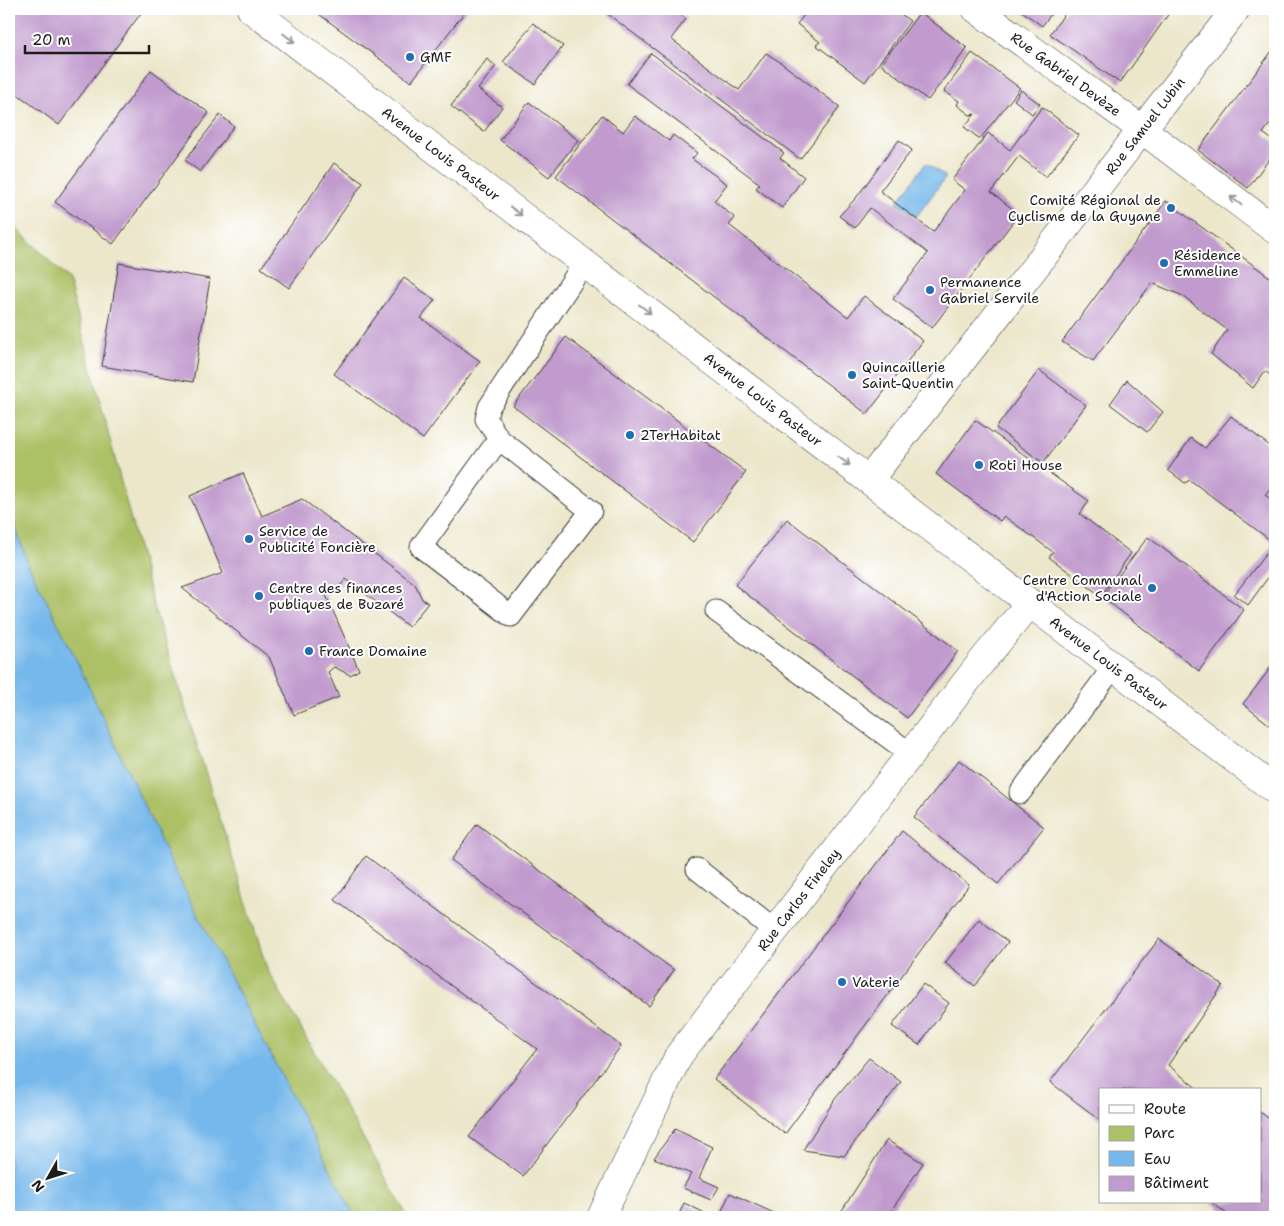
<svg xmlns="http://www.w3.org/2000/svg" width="1284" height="1226" font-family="'Shantell Sans',sans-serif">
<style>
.green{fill:#acc065;stroke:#646e40}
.water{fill:#76b8eb;stroke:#496a84}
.building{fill:#c19bce}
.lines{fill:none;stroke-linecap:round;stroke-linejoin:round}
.service-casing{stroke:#3b3a36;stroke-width:23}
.minor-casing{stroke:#3b3a36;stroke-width:29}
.tertiary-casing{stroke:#3b3a36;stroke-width:29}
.service{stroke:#fff;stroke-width:21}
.minor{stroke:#fff;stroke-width:28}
.tertiary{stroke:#fff;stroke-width:28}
.oneway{stroke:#999}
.poi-dot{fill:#1f6fb2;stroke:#fff;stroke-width:2}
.labels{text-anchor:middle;stroke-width:4;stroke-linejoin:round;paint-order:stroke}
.poi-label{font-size:14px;fill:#1c1c1c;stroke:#fff;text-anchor:start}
.street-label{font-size:14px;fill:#1c1c1c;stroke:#fff}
</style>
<rect width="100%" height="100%" fill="#fff"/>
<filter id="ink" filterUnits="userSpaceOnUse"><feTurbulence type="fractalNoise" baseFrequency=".02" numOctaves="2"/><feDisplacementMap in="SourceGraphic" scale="10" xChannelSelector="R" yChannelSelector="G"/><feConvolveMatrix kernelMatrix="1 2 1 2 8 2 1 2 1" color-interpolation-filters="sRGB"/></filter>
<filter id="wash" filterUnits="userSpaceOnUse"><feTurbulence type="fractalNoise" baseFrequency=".0096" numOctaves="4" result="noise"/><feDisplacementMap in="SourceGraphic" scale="20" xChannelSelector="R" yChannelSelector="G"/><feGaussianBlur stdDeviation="1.12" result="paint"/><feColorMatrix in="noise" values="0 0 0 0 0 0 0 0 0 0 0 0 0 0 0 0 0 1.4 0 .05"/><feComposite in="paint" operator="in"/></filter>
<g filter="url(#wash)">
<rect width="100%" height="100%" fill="#ece7cb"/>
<path class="green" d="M 9,221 L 68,279 L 154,608 L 267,969 L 408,1217 L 107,1217 L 9,979 Z"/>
<path class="water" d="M 926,163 L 946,177 L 916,217 L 897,202 Z
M 9,509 L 29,566 L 72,651 L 170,861 L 355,1217 L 9,1217 Z"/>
<g id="blocks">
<path class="building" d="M 9,9 L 144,9 L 59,125 L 9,88 Z
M 312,9 L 467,9 L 411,82 Z
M 606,9 L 673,9 L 686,19 L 671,39 L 739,90 L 766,53 L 780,62 L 840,107 L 800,159 L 605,12 Z
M 809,9 L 894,9 L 910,21 L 865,82 L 816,45 L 820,42 L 797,24 Z
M 1019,9 L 1055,9 L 1042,26 Z
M 1068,9 L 1172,9 L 1120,83 L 1050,34 Z
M 920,12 L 967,48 L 928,100 L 881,64 Z
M 533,23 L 563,46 L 535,84 L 503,62 Z
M 1275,47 L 1275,121 L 1274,119 L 1263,133 L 1275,142 L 1275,151 L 1248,188 L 1198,150 Z
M 651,53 L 784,153 L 780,158 L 804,177 L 782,208 L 756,188 L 760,184 L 627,84 Z
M 972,53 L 1020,88 L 980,139 L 964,127 L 975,114 L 970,115 L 957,105 L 959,101 L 944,91 Z
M 487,59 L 496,66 L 478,89 L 502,107 L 484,132 L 451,106 Z
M 151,70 L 209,113 L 113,244 L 55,202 Z
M 1021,90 L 1040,104 L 1032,114 L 1014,100 Z
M 529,102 L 578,140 L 549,177 L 500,140 Z
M 1042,107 L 1079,135 L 1046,177 L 1019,156 L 991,192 L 1019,214 L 932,328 L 893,299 L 928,253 L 870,208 L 855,228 L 839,216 L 856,198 L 899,140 L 912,150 L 880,191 L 933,232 L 965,190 L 952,180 L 988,133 L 1010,150 Z
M 220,115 L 234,126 L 200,172 L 185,160 Z
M 602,115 L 623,132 L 635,116 L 669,141 L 673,135 L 697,153 L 692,159 L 727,184 L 714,201 L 735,218 L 729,225 L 848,317 L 864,296 L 923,341 L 867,414 L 556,176 Z
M 334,163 L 363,183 L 289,288 L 261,268 Z
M 1166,201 L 1275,281 L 1275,379 L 1265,371 L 1253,388 L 1211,354 L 1227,330 L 1183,296 L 1152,283 L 1093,361 L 1062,342 Z
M 119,263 L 210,279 L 193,382 L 102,366 Z
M 404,278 L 435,300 L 421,318 L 480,361 L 423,439 L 334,374 Z
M 566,337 L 746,472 L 693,542 L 513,406 Z
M 1039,370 L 1086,405 L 1043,463 L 996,428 Z
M 1127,380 L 1163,412 L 1147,432 L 1110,404 Z
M 1231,416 L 1275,450 L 1275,481 L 1265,495 L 1275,502 L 1275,568 L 1248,605 L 1234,595 L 1274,543 L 1190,480 L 1185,483 L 1168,470 L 1191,438 L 1205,448 Z
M 975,420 L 1089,501 L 1080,514 L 1131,553 L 1101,596 L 1049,557 L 1053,552 L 1004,516 L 1000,521 L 936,474 Z
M 243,473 L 262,516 L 302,499 L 415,584 L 422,599 L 428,603 L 409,627 L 346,579 L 341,585 L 325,593 L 359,670 L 350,675 L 334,667 L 328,672 L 339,697 L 294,715 L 269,657 L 182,588 L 223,573 L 190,496 Z
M 787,519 L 958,651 L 907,718 L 735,585 Z
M 1148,537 L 1244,610 L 1199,671 L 1102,597 Z
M 1275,662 L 1275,729 L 1243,704 Z
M 959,760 L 1044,827 L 998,884 L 914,817 Z
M 477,824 L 674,970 L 649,1006 L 451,860 Z
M 902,831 L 969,885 L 785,1134 L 714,1079 Z
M 366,856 L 621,1046 L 523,1176 L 469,1137 L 537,1049 L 335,900 Z
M 979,919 L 1008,942 L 975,986 L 945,963 Z
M 1159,939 L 1223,985 L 1168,1065 L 1199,1090 L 1100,1090 L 1100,1120 L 1050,1082 Z
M 923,984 L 949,1003 L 919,1045 L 892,1026 Z
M 869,1058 L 901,1082 L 844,1156 L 803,1150 L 835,1099 Z
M 1260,1112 L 1275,1123 L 1275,1217 L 1231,1217 L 1211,1202 L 1260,1202 Z
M 675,1129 L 712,1147 L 699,1178 L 719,1187 L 711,1200 L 683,1188 L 691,1174 L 654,1158 Z
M 887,1140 L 923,1163 L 887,1217 L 842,1217 L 839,1215 Z
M 730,1193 L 776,1214 L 785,1217 L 719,1217 Z
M 684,1203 L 705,1213 L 704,1217 L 678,1217 Z"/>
</g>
</g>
<g filter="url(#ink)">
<use href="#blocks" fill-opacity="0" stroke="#3b3a36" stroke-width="1"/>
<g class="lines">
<g class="service-casing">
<path id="service" d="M 499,439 L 421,547 L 511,616 L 591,511 L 499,439 L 486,419 L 489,407 L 584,263
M 716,611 L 911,754
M 1020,793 L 1114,666
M 697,869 L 774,930"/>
</g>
<g class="minor-casing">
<g id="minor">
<path id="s1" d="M 976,9 L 1143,130 L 1275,230"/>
<path id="s2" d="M 869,480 L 1236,9"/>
<path id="s3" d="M 601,1217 L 679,1055 L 983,660 L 1030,603"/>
</g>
</g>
<g class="tertiary-casing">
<g id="tertiary">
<path id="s4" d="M 251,9 L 1275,790"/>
</g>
</g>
<use href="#service" class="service"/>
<use href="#minor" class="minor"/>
<use href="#tertiary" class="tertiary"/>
</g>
<defs><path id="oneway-shaft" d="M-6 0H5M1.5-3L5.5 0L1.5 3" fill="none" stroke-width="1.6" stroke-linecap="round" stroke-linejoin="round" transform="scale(1.25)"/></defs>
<g class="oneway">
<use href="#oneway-shaft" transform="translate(289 38) rotate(37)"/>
<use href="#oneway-shaft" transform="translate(1236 201) rotate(-143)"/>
<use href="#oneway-shaft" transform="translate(516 211) rotate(37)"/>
<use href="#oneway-shaft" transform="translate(645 309) rotate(37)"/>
<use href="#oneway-shaft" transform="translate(844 461) rotate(37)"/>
</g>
</g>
<g class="poi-dot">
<circle cx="410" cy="57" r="5"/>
<circle cx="1171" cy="208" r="5"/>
<circle cx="1164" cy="263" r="5"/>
<circle cx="930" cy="290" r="5"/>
<circle cx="852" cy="375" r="5"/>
<circle cx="630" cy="435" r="5"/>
<circle cx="979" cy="465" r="5"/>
<circle cx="249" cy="539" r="5"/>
<circle cx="1152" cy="588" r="5"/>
<circle cx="259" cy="596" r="5"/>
<circle cx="309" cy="651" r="5"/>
<circle cx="842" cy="982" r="5"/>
</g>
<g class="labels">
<g class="poi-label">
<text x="420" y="62">GMF</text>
<text x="1161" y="205" text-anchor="end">Comité Régional de<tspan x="1161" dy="16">Cyclisme de la Guyane</tspan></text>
<text x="1174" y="260">Résidence<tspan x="1174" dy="16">Emmeline</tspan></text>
<text x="940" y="287">Permanence<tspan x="940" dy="16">Gabriel Servile</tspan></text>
<text x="862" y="372">Quincaillerie<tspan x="862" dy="16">Saint-Quentin</tspan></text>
<text x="640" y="440">2TerHabitat</text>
<text x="989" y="470">Roti House</text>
<text x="259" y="536">Service de<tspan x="259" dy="16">Publicité Foncière</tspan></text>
<text x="1142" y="585" text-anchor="end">Centre Communal<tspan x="1142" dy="16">d'Action Sociale</tspan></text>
<text x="269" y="593">Centre des finances<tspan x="269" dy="16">publiques de Buzaré</tspan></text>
<text x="319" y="656">France Domaine</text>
<text x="852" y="987">Vaterie</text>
</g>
<g class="street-label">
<text dy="5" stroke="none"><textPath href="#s1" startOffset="111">Rue Gabriel Devèze</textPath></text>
<text dy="5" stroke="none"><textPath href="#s2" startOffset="449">Rue Samuel Lubin</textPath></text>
<text dy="5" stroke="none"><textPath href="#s4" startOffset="239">Avenue Louis Pasteur</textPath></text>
<text dy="5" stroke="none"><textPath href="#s4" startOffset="644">Avenue Louis Pasteur</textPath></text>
<text dy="5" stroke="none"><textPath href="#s4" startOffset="1079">Avenue Louis Pasteur</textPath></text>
<text dy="5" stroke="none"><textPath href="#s3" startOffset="376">Rue Carlos Fineley</textPath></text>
</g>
</g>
<rect width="1284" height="1226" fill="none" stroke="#fff" stroke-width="30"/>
<rect x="1099" y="1088" width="162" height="115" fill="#ffffff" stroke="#a4a4a4"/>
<rect x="1109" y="1105" width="25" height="8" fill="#ffffff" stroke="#a4a4a4"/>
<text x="1144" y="1114" font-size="15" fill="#1c1c1c">Route</text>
<rect x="1109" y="1126" width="25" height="15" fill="#acc065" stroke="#a4a4a4"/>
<text x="1144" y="1138" font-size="15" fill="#1c1c1c">Parc</text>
<rect x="1109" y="1151" width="25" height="15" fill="#76b8eb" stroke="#a4a4a4"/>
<text x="1144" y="1164" font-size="15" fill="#1c1c1c">Eau</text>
<rect x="1109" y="1176" width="25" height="15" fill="#c19bce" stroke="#a4a4a4"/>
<text x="1144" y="1188" font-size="15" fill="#1c1c1c">Bâtiment</text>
<g transform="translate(48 1178) rotate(231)" stroke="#ffffff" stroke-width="4" paint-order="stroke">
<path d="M0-4L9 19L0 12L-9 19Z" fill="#1c1c1c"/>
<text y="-8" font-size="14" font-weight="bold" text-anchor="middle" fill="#1c1c1c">N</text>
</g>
<path d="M25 45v8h124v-8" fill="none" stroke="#1c1c1c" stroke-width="2.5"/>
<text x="32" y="45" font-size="15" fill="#1c1c1c" stroke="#ffffff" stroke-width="4" paint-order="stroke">20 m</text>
</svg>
